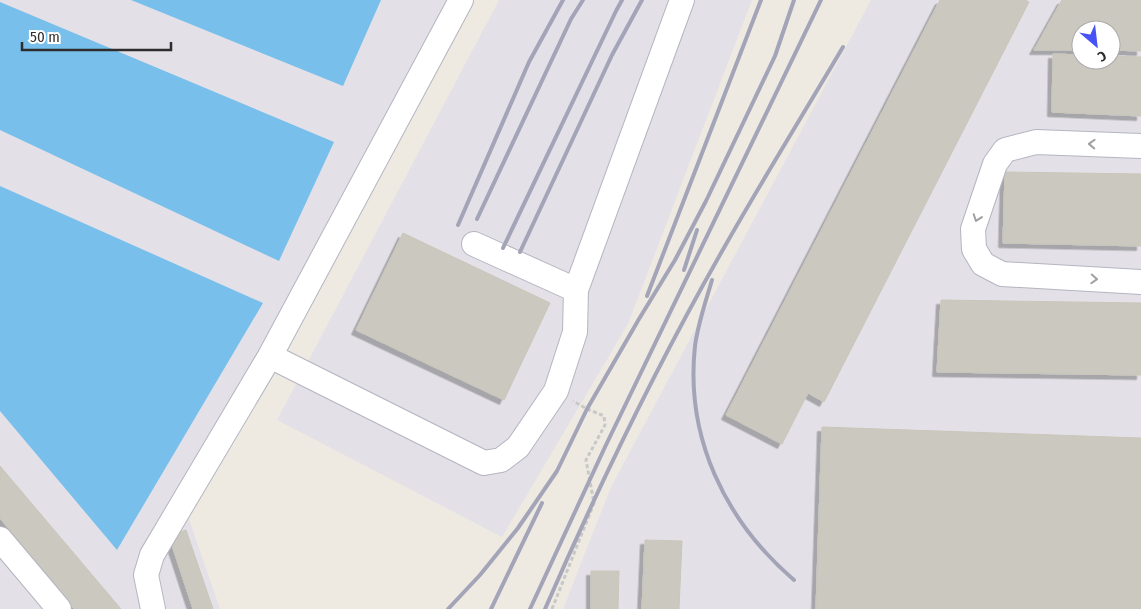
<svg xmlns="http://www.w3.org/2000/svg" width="1141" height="609" font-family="'Fira Sans Condensed',sans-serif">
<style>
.industrial{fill:#e3e1e7;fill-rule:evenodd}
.water{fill:#78bfec}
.building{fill:#cac8bf;stroke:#cac6ba;filter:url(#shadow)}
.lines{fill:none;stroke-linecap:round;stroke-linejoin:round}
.minor-casing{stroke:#b4b5c0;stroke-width:26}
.path{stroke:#c8c8c8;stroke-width:3;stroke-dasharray:4 2.5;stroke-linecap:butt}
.minor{stroke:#fff;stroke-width:24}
.rail{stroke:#a3a4b7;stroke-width:4}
.oneway{stroke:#a0a0a0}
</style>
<defs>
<filter id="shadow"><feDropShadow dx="-4.5" dy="4.5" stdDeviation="0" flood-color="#0004"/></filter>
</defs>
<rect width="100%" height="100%" fill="#eeeae1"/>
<path class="industrial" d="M 0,0 L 452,0 L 182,499 L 220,609 L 0,609 Z
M 499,0 L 752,0 L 628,324 L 502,537 L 277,420 Z
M 871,0 L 1141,0 L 1141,609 L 563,609 L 611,487 ZM 1081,30 L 1111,30 L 1111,60 L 1081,60 Z"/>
<path class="water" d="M 131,0 L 381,0 L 343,86 Z
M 0,2 L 334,142 L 279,261 L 0,130 Z
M 0,186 L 263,303 L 117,550 L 0,411 Z"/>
<path class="building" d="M 940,0 L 1025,0 L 1029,2 L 824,402 L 808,393 L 782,444 L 726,415 Z
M 1062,0 L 1141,0 L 1141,51 L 1111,50 L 1111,30 L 1081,30 L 1081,50 L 1034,50 Z
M 1053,54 L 1081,55 L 1081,60 L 1111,60 L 1111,56 L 1141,57 L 1141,116 L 1052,112 Z
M 1005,172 L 1141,174 L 1141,246 L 1003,243 Z
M 403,233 L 550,303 L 504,400 L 356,330 Z
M 941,300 L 1141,303 L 1141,375 L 937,372 Z
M 822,427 L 1141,438 L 1141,609 L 816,609 Z
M 0,466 L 121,609 L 74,609 L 0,518 Z
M 186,530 L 213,609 L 193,609 L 169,536 Z
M 645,540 L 682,541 L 679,609 L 642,609 Z
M 591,571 L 619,571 L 618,609 L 591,609 Z"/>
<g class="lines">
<g class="minor-casing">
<path id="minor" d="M 1141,146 L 1036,142 L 1005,150 L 995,164 L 973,229 L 974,249 L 983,264 L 1002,274 L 1141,282
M 474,244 L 576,290
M 270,356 L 484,463 L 501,460 L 518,447 L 556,391 L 575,332 L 576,290 L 682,0
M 0,539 L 59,609
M 153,609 L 146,575 L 152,555 L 270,356 L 461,0"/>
</g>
<path class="path" d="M 552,609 L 594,503 L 586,460 L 605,425 L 604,416 L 587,409 L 573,401"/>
<use href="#minor" class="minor"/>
<path class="rail" d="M 477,219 L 571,19 L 583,0
M 458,225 L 529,62 L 563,0
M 503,248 L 616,11 L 622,0
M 520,252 L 612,55 L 642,0
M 684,270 L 697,230
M 712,280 C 706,301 698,323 695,346 C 685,437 725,521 794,580
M 647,296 L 761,0
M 448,609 L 480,575 L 518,528 L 557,471 L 587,409 L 639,319 L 675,260 L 706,201 L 775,56 L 794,0
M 491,609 L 542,503
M 530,609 L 605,447 L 821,0
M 545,609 C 599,485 658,363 725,246 C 763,179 804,113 843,47"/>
</g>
<defs><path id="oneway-chevron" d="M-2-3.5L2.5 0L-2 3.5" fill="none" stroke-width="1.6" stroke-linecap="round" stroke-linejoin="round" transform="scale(1.25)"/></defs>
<g class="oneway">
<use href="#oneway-chevron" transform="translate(1092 144) rotate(-178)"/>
<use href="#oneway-chevron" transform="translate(977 218) rotate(109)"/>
<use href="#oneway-chevron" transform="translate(1094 279) rotate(3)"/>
</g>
<g transform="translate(1096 45) rotate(152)"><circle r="24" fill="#ffffff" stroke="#ababab"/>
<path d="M0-4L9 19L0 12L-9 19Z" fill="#4753f4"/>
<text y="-8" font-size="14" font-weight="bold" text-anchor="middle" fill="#2d2d2d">С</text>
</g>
<path d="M22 42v8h149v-8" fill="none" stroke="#2d2d2d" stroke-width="2.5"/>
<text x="30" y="42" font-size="15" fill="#2d2d2d" stroke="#ffffff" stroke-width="4" paint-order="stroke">50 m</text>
</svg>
